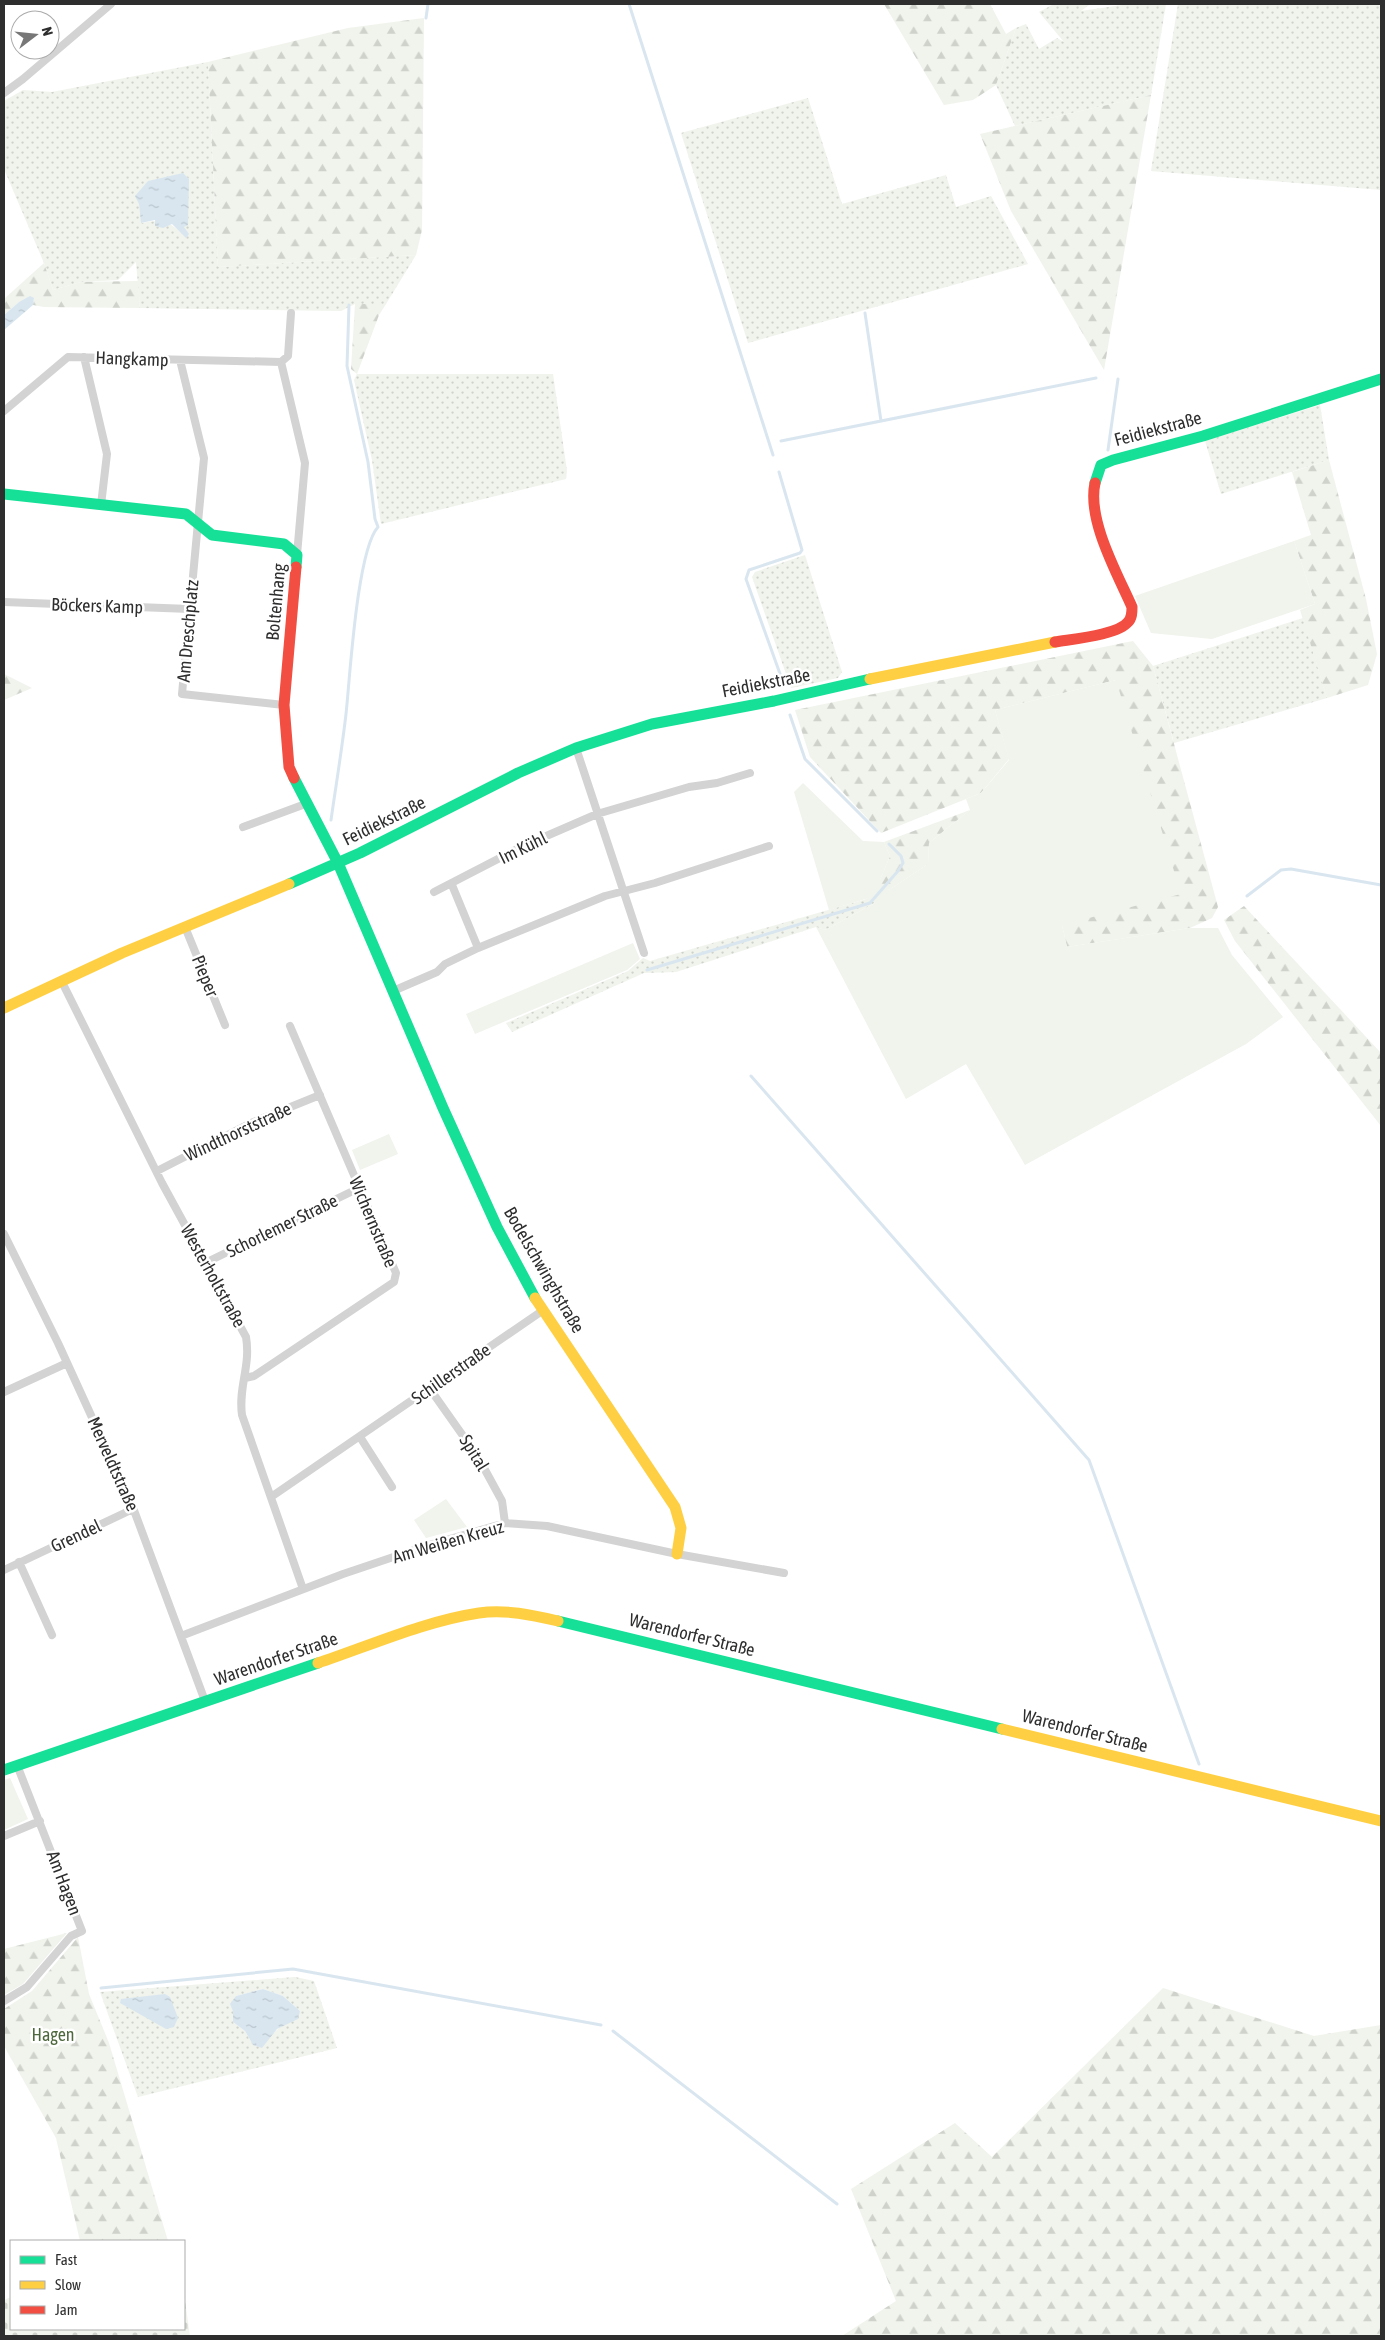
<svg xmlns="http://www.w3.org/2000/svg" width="1385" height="2340" font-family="'Asap Condensed',sans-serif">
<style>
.grass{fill:url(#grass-dots);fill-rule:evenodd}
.forest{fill:url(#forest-firs)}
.cemetery{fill:url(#cemetery-stones)}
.park{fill:#f0f4ec}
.water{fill:url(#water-ripples)}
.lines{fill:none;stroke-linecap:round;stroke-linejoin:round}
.stream{stroke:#d9e6f0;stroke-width:3}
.street{stroke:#d3d3d3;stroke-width:8}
.fast{stroke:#16e098;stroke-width:11}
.slow{stroke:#ffcf43;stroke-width:11}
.jam{stroke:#f24e42;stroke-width:11}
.labels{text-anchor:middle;stroke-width:5;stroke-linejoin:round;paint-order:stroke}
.street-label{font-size:18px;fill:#2e2e2e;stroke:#fff}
.park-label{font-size:18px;fill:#4e683d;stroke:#fff}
</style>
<defs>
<pattern id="grass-dots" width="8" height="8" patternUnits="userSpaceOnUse" patternTransform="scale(1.25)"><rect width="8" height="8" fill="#f0f4ec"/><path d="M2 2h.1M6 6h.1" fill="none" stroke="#ced2cb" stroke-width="1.8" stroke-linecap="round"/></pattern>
<pattern id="forest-firs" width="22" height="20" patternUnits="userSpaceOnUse" patternTransform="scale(1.25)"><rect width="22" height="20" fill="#f0f4ec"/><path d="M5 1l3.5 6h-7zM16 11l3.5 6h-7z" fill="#ced2cb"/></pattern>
<pattern id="cemetery-stones" width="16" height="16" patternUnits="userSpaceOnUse" patternTransform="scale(1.25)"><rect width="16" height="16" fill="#f0f4ec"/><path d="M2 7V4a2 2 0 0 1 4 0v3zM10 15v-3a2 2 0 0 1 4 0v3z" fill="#ced2cb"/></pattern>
<pattern id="water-ripples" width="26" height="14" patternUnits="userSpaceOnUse" patternTransform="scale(1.25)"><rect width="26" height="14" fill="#d9e6f0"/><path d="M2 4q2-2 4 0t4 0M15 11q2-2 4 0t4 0" fill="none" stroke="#bbc6ce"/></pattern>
</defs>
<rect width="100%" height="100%" fill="#fff"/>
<path class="grass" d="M 1054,4 L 1089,5 L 1081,11 L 1129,4 L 1166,4 L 1151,95 L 1015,126 L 996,85 L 1016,28 L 1026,24 L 1039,49 L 1057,38 L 1064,42 L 1039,12 Z
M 1178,4 L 1381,4 L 1381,190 L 1151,171 Z
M 208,62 L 218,267 L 416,255 L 386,304 L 355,304 L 341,311 L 140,308 L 136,262 L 118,280 L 81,282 L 53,290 L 44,263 L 4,169 L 4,101 L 23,90 L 52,92 ZM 139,204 L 184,227 L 186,237 C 170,222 164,218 142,223 Z
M 808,98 L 842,204 L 946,175 L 956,207 L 991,196 L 1028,264 L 748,343 L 681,133 Z
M 357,374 L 553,374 L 567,471 L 566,479 L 381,524 L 372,460 L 354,380 Z
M 1320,405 L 1329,460 L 1221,494 L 1205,441 Z
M 805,555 L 842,672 L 838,678 L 791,688 L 752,577 L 755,572 Z
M 1303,618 L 1327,698 L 1174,743 L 1153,666 Z
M 870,898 L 875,903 L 825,930 L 816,927 L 676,972 L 644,973 L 512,1032 L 506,1023 L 628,971 L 643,958 L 650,961 Z
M 295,1977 L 314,1981 L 337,2048 L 138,2097 L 100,1992 ZM 263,1989 L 283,1996 L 300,2011 L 267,2038 L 253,2045 L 245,2031 L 233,2022 L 236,1996 Z"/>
<path class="forest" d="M 884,4 L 990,4 L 1006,34 L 1016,28 L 996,85 L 973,100 L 944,105 Z
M 424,18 L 422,230 L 416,255 L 218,267 L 208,62 L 348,28 Z
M 1151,95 L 1104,370 L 1011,211 L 980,134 Z
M 44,263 L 53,290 L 81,282 L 138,281 L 140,308 L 44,307 L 33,305 L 34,298 L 19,302 L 4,315 L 4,299 Z
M 355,304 L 386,304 L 379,315 L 357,374 L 351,369 Z
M 1329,460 L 1366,599 L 1377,654 L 1368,685 L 1327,698 L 1300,610 L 1315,604 L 1294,541 L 1311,535 L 1292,472 Z
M 1133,641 L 1153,666 L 1218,907 L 1212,918 L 1190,928 L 1067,947 L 1062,925 L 1116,680 L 995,710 L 1009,759 L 981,793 L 881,833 L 810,757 L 795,710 Z
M 4,674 L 32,688 L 4,700 Z
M 970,810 L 929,843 L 928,864 L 889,890 L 880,887 L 880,880 L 890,856 L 884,842 Z
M 1244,906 L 1381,1053 L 1381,1126 L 1235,941 L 1224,920 Z
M 67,1933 L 23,1984 L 4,1995 L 4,1949 Z
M 78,1937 L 89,1994 L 109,2043 L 168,2241 L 80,2241 L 56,2138 L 4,2046 L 4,2009 L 32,1991 Z
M 1163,1988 L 1314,2036 L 1381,2025 L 1381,2335 L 842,2336 L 896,2301 L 851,2189 L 955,2123 L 992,2157 Z"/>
<path class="cemetery" d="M 184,2294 L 190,2336 L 4,2336 L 4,2300 L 11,2297 L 11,2329 L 184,2329 Z"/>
<path class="park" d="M 1294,541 L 1315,604 L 1212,639 L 1151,633 L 1135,596 Z
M 1116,680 L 1181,894 L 1062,925 L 1067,947 L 1190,928 L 1218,928 L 1232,955 L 1283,1017 L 1246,1044 L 1025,1165 L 966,1064 L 906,1099 L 816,927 L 825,930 L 875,903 L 869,898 L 829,910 L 794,792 L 803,783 L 863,841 L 884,842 L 890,856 L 880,880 L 880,886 L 889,890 L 928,864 L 929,843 L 970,810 L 966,799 L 981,793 L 1009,760 L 995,710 Z
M 633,943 L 640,959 L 627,970 L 475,1034 L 466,1014 Z
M 389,1134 L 398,1154 L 360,1170 L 352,1150 Z
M 446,1499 L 467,1527 L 426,1538 L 414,1520 Z
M 10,1778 L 28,1819 L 4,1830 L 4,1780 Z"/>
<path class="water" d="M 183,173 L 189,179 L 188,225 L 184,227 L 189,234 L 186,238 L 172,224 L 163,228 L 155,226 L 155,220 L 141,223 L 139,204 L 135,196 L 148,181 Z
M 30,296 L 34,298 L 33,305 L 4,330 L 4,315 L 19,302 Z
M 263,1989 L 283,1996 L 300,2011 L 298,2019 L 277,2029 L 262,2048 L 253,2045 L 245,2031 L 233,2022 L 233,2011 L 230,2004 L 236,1996 Z
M 165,1994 L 170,1997 L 178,2018 L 174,2027 L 166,2029 L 120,2003 L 121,1999 Z"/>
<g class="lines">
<path class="stream" d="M 629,4 L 773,455
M 426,18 L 428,4
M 865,313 L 881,421
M 781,441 L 1096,378
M 1108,450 L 1118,379
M 779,472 L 802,550 L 800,553 L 749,570 L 746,579 L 784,685
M 790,715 L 805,759 L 877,831
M 331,820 C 336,785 342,749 346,714 C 350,677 357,550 378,527 L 375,519 L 368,462 L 347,366 L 349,305
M 1247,896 L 1281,870 L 1291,869 L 1381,885
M 647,970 L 870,903 L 898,871 L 903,863 L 901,856 L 889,844
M 751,1076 L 1089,1460 L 1199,1764
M 101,1988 L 293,1969 L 601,2025
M 613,2031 L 837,2204"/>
<path class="street" d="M 4,93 L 23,79 L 111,4
M 84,357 L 107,454 L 101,505
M 180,360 L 204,458 L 182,694 L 284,705
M 281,362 L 288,356 L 291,313
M 4,411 L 68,357 L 281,362 L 305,463 L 297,555
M 4,602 L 190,609
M 576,748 L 644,953
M 243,827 L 308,803
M 452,885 L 478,948
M 434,892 L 521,847 L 597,814 L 689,787 L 717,783 L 750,773
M 185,927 L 225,1025
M 61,980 L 162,1183 L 246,1337 C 251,1366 238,1387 242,1415 L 303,1589
M 393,991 L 437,972 L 445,964 L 478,948 L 605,896 L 655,883 L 769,846
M 157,1171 L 251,1123 L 320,1095
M 4,1234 L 58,1343 L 132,1505 L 205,1701
M 205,1263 L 359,1188
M 245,1378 L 254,1376 L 394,1282 L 396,1273 L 290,1026
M 430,1389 L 478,1457 L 502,1501 L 505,1523
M 4,1392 L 67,1363
M 360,1437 L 392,1487
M 271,1497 L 542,1311
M 19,1562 L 52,1635
M 4,1570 L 133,1509
M 181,1636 L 343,1574 L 429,1545 L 505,1523 L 547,1526 L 677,1554 L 784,1573
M 4,1836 L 40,1821
M 4,2001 L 27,1987 L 71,1936 L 82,1931 L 17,1765"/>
<path class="fast" d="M 1095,483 L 1101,465 L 1113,460 L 1203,436 L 1381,379
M 4,494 L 186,514 L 212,535 L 284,544 L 297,555 L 296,567
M 294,778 L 338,863 L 443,1108 L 497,1227 L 535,1298
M 289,884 L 360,853 L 518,773 L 576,748 L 652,724 L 774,701 L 870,679
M 558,1621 L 1002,1729
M 4,1770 L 318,1663"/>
<path class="slow" d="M 870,679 L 1055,642
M 4,1008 L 122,953 L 289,884
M 535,1298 L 675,1507 L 681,1528 L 677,1554
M 318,1663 C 369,1646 425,1621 479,1613 C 505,1609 532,1615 558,1621
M 1002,1729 L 1381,1821"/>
<path class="jam" d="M 1055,642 C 1072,639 1118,635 1128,622 C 1132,618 1132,612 1132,607 C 1117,573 1087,520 1095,483
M 294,778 L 289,767 L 284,705 L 296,567"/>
</g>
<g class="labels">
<g class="street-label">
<text transform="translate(132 359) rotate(2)" y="6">Hangkamp</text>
<text transform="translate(1158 429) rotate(-15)" y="6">Feidiekstraße</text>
<text transform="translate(276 602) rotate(-85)" y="6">Boltenhang</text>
<text transform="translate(97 606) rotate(2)" y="6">Böckers Kamp</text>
<text transform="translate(188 631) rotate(-85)" y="6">Am Dreschplatz</text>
<text transform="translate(766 683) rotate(-11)" y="6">Feidiekstraße</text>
<text transform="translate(384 821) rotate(-26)" y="6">Feidiekstraße</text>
<text transform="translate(523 848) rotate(-26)" y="6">Im Kühl</text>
<text transform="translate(205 976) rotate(68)" y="6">Pieper</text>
<text transform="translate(238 1132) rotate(-25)" y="6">Windthorststraße</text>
<text transform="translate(373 1222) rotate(67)" y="6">Wichernstraße</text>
<text transform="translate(282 1226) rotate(-26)" y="6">Schorlemer Straße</text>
<text transform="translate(544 1270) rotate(60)" y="6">Bodelschwinghstraße</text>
<text transform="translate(213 1276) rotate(61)" y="6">Westerholtstraße</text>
<text transform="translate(451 1374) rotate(-35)" y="6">Schillerstraße</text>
<text transform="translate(474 1453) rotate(58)" y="6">Spital</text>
<text transform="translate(113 1464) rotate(66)" y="6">Merveldtstraße</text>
<text transform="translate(76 1536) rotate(-25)" y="6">Grendel</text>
<text transform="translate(448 1542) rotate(-16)" y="6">Am Weißen Kreuz</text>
<text transform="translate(692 1635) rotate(14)" y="6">Warendorfer Straße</text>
<text transform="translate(276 1659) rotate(-19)" y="6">Warendorfer Straße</text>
<text transform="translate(1085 1731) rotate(14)" y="6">Warendorfer Straße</text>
<text transform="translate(64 1883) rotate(69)" y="6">Am Hagen</text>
</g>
<g class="park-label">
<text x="53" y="2041">Hagen</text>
</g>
</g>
<rect width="1385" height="2340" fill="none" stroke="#2e2e2e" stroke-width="10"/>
<rect x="10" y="2240" width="175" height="90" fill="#ffffff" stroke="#ababab"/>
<rect x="20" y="2256" width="25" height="8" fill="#16e098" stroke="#ababab"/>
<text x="55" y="2265" font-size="15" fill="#2e2e2e">Fast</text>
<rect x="20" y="2281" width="25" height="8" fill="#ffcf43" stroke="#ababab"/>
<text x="55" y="2290" font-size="15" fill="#2e2e2e">Slow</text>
<rect x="20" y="2306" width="25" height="8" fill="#f24e42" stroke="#ababab"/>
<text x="55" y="2315" font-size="15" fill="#2e2e2e">Jam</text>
<g transform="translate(35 35) rotate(74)"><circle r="24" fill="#ffffff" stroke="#ababab"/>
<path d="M0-4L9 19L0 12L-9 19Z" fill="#777777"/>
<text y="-8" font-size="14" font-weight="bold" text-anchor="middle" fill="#2e2e2e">N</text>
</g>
</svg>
